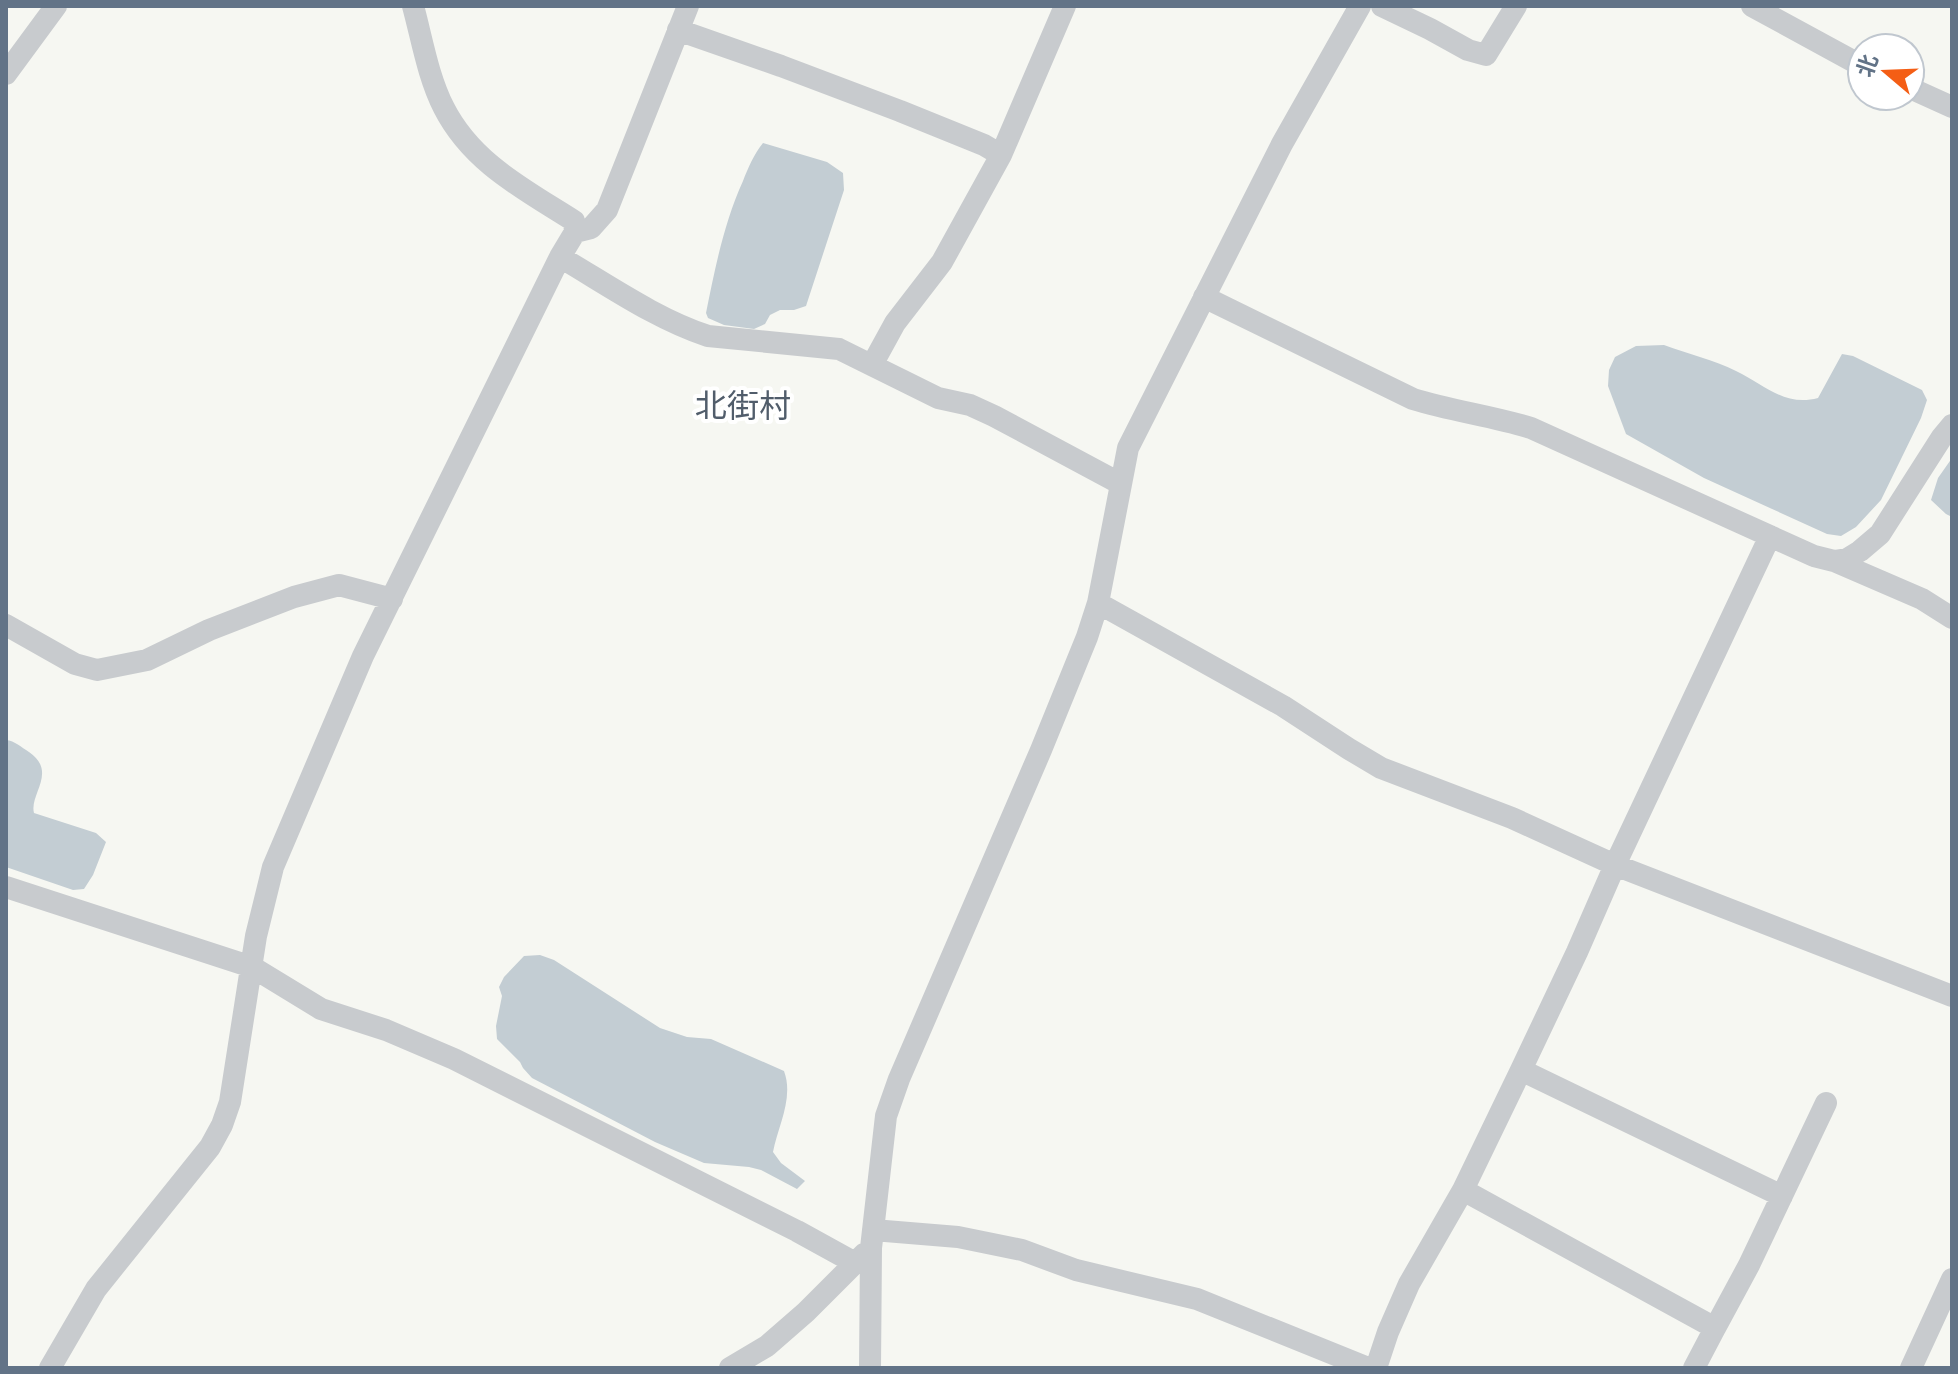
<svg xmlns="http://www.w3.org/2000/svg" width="1958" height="1374" font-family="Cabin,'Noto Sans SC',sans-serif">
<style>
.water{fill:#c3cdd3}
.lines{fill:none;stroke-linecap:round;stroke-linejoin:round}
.street{stroke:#c8cbce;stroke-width:22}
.labels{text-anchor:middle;stroke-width:8;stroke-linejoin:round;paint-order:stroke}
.quarter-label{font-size:32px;fill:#515d6b;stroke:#fff}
</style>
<rect width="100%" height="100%" fill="#f6f7f2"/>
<path class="water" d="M 763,143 L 827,162 L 843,173 L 844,190 L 806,306 L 794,310 L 780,310 L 770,315 L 765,324 L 754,329 L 724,325 L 708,318 L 706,313 C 715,268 724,223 743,181 C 748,168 754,154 763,143 Z
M 1664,345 C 1688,354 1714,360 1736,371 C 1765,385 1785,407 1818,398 L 1842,354 L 1853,356 L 1922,390 L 1927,400 L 1921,418 L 1881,500 L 1856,527 L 1841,536 L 1827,534 L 1704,478 L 1626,434 L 1608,386 L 1609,370 L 1615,357 L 1636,346 Z
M 1952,458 L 1952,517 L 1946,514 L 1931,500 L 1938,478 Z
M 6,740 C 15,741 21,747 29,752 C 58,772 29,794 34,813 L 96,833 L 106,842 L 93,875 L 84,889 L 73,890 L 6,867 Z
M 540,955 L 554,960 L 660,1028 L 687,1037 L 711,1039 L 784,1071 C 794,1098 778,1126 773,1152 L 781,1163 L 805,1181 L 797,1189 L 761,1170 L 749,1167 L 704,1163 L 655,1142 L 532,1078 L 523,1068 L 520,1062 L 497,1039 L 496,1026 L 502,996 L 499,987 L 504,977 L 524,956 Z"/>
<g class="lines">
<path class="street" d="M 1382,6 L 1430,29 L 1468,50 L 1486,55 L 1516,6
M 1752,6 L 1862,66
M 678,30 L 781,66 L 900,111 L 984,145 L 1001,155
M 6,74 L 56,6
M 1910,88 L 1952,107
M 575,232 L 591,228 L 607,210 L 688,6
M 560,257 C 608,285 656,319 708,336 L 839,349 L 938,398 L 970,405 L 994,416 L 1121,484
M 1204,297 L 1413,399 C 1452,411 1492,416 1531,428 L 1814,556 L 1834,561 L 1847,559 L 1860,551 L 1880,534 L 1942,437 L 1952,425
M 872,365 L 895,323 L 942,262 L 1001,155 L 1065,6
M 1834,561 L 1922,599 L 1952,618
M 1098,603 L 1283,706 L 1349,749 L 1381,768 L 1512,818 L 1615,865 L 1952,996
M 6,625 L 75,664 L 97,670 L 147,660 L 209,630 L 294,597 L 339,585 L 392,599
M 6,887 L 252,967 L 321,1009 L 386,1030 L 454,1059 L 797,1231 L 855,1263
M 1521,1070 L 1782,1196
M 1463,1190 L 1715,1328 L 1694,1368
M 873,1230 L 958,1237 L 1022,1250 L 1076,1270 L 1197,1299 L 1368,1368
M 1715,1328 L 1749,1265 L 1826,1103
M 50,1368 L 96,1289 L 210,1147 L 222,1125 L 230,1102 L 256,936 L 273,867 L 363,656 L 560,257 L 575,232 L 574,221 C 524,189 472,163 444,108 C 428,77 422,39 413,6
M 730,1368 L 767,1346 L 806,1312 L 864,1254
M 870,1368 L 871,1248 L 886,1116 L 899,1079 L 1041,750 L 1087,637 L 1098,603 L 1128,448 L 1282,144 L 1360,6
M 1376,1368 L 1388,1332 L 1409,1284 L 1463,1190 L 1521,1070 L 1577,952 L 1615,865 L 1770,536
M 1911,1368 L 1952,1279"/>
</g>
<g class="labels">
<g class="quarter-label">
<text x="743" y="417">北街村</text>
</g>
</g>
<rect width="1958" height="1374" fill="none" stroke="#627387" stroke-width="16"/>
<g transform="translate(1886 72) rotate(289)"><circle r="38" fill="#ffffff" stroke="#c0c7cf" stroke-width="2"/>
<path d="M0-6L14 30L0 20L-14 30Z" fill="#f45e15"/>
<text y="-12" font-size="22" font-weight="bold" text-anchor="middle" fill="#627387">北</text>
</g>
</svg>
